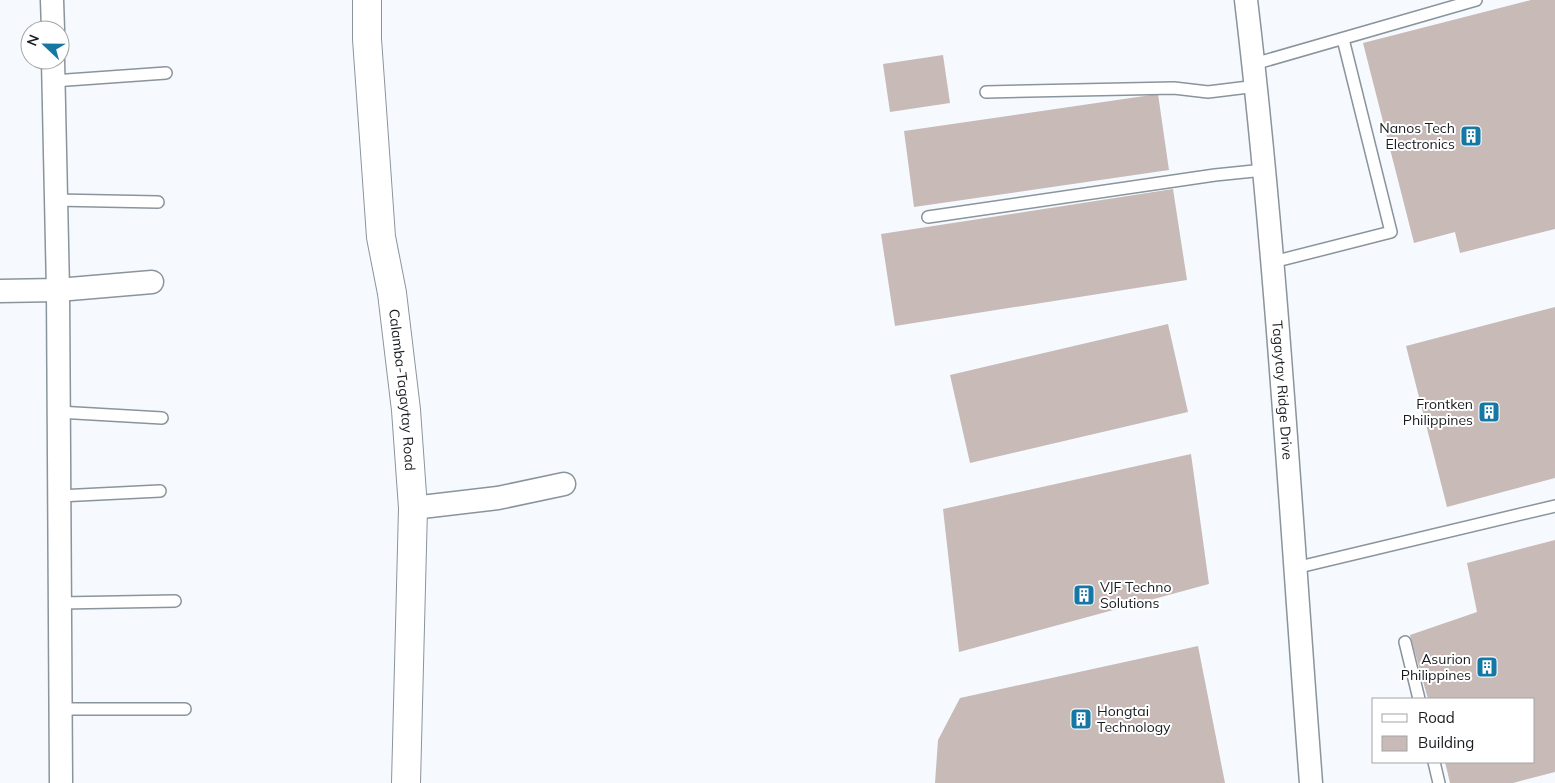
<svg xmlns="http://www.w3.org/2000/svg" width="1555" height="783" font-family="Mulish,sans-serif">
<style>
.building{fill:#c8bab7}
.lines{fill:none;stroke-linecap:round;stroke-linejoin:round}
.service-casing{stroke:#8a949c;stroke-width:14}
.minor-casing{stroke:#8a949c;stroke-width:25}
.secondary-casing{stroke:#8a949c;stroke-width:30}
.service{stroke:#fff;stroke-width:11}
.minor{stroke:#fff;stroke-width:22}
.secondary{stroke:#fff;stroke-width:28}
.labels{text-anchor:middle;stroke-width:4;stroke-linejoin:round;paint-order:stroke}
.poi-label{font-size:14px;fill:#181b1f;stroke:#fff;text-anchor:end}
.street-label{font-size:14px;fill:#181b1f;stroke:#fff}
</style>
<rect width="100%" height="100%" fill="#f6fafe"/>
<path class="building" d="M 1531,0 L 1555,0 L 1555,229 L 1460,253 L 1455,232 L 1414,243 L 1363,43 Z
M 943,55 L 950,103 L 890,112 L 883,64 Z
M 1158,94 L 1169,170 L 914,207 L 904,131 Z
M 1173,189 L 1187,280 L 895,326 L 881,234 Z
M 1555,307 L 1555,478 L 1447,507 L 1406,346 Z
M 1168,324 L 1188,412 L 970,463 L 950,375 Z
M 1191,454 L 1209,584 L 959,652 L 943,509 Z
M 1555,540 L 1555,772 L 1513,783 L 1450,783 L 1445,762 L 1534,762 L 1534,699 L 1428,699 L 1410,635 L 1477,612 L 1467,563 Z
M 1198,646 L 1225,783 L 935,783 L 938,740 L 960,698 Z"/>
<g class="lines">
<g class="service-casing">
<path id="service" d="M 1254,64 L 1476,0
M 53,81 L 166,73
M 986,92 L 1174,88 L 1208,92 L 1257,86
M 55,200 L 158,202
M 928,217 L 1215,175 L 1264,170
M 1273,262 L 1391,232 L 1343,39
M 58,412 L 162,418
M 59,496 L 160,491
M 1295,568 L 1555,506
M 60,603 L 175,601
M 1405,642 L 1419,699
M 61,709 L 185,709
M 1434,762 L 1439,783"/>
</g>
<g class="minor-casing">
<g id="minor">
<path d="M 52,0 L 53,30"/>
<path id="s1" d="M 1246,0 C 1277,260 1291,522 1311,783"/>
<path d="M 53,60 L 58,290 L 61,783"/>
<path d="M 0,291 L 58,290 L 152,282"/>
<path d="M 413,508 L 498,498 L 564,484"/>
</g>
</g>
<g class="secondary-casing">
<g id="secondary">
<path id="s2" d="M 367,0 L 367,39 L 381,237 L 392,293 L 406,410 L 413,508 L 406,783"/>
</g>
</g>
<use href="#service" class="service"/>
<use href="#minor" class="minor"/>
<use href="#secondary" class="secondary"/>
</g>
<defs>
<g id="building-square" transform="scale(1.125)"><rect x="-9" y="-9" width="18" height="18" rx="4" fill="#1577a4" stroke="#fff"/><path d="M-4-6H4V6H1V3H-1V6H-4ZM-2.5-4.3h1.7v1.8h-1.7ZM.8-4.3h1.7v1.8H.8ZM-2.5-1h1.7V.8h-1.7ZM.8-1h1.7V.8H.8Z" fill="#fff"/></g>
</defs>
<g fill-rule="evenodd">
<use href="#building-square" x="1471" y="136"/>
<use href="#building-square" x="1489" y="412"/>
<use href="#building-square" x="1084" y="595"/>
<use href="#building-square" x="1487" y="667"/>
<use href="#building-square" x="1081" y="719"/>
</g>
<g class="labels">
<g class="poi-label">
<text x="1455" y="133">Nanos Tech<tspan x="1455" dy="16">Electronics</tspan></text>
<text x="1473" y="409">Frontken<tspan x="1473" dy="16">Philippines</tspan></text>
<text x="1100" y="592" text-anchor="start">VJF Techno<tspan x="1100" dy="16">Solutions</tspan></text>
<text x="1471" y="664">Asurion<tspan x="1471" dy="16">Philippines</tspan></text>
<text x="1097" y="716" text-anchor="start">Hongtai<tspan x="1097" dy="16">Technology</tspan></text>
</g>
<g class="street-label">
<text dy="5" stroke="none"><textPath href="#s2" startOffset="392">Calamba-Tagaytay Road</textPath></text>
<text dy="5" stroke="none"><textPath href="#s1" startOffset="392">Tagaytay Ridge Drive</textPath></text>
</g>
</g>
<rect x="1372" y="698" width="162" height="65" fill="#ffffff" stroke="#a3a4a5"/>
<rect x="1382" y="714" width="25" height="8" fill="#ffffff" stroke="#a3a4a5"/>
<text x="1418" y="723" font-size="15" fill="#181b1f">Road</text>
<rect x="1382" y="736" width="25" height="15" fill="#c8bab7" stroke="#a3a4a5"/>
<text x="1418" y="748" font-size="15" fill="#181b1f">Building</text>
<g transform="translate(45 45) rotate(292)"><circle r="24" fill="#ffffff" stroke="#a3a4a5"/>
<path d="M0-4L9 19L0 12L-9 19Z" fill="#1577a4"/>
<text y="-8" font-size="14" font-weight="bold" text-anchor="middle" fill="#181b1f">N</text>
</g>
</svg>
